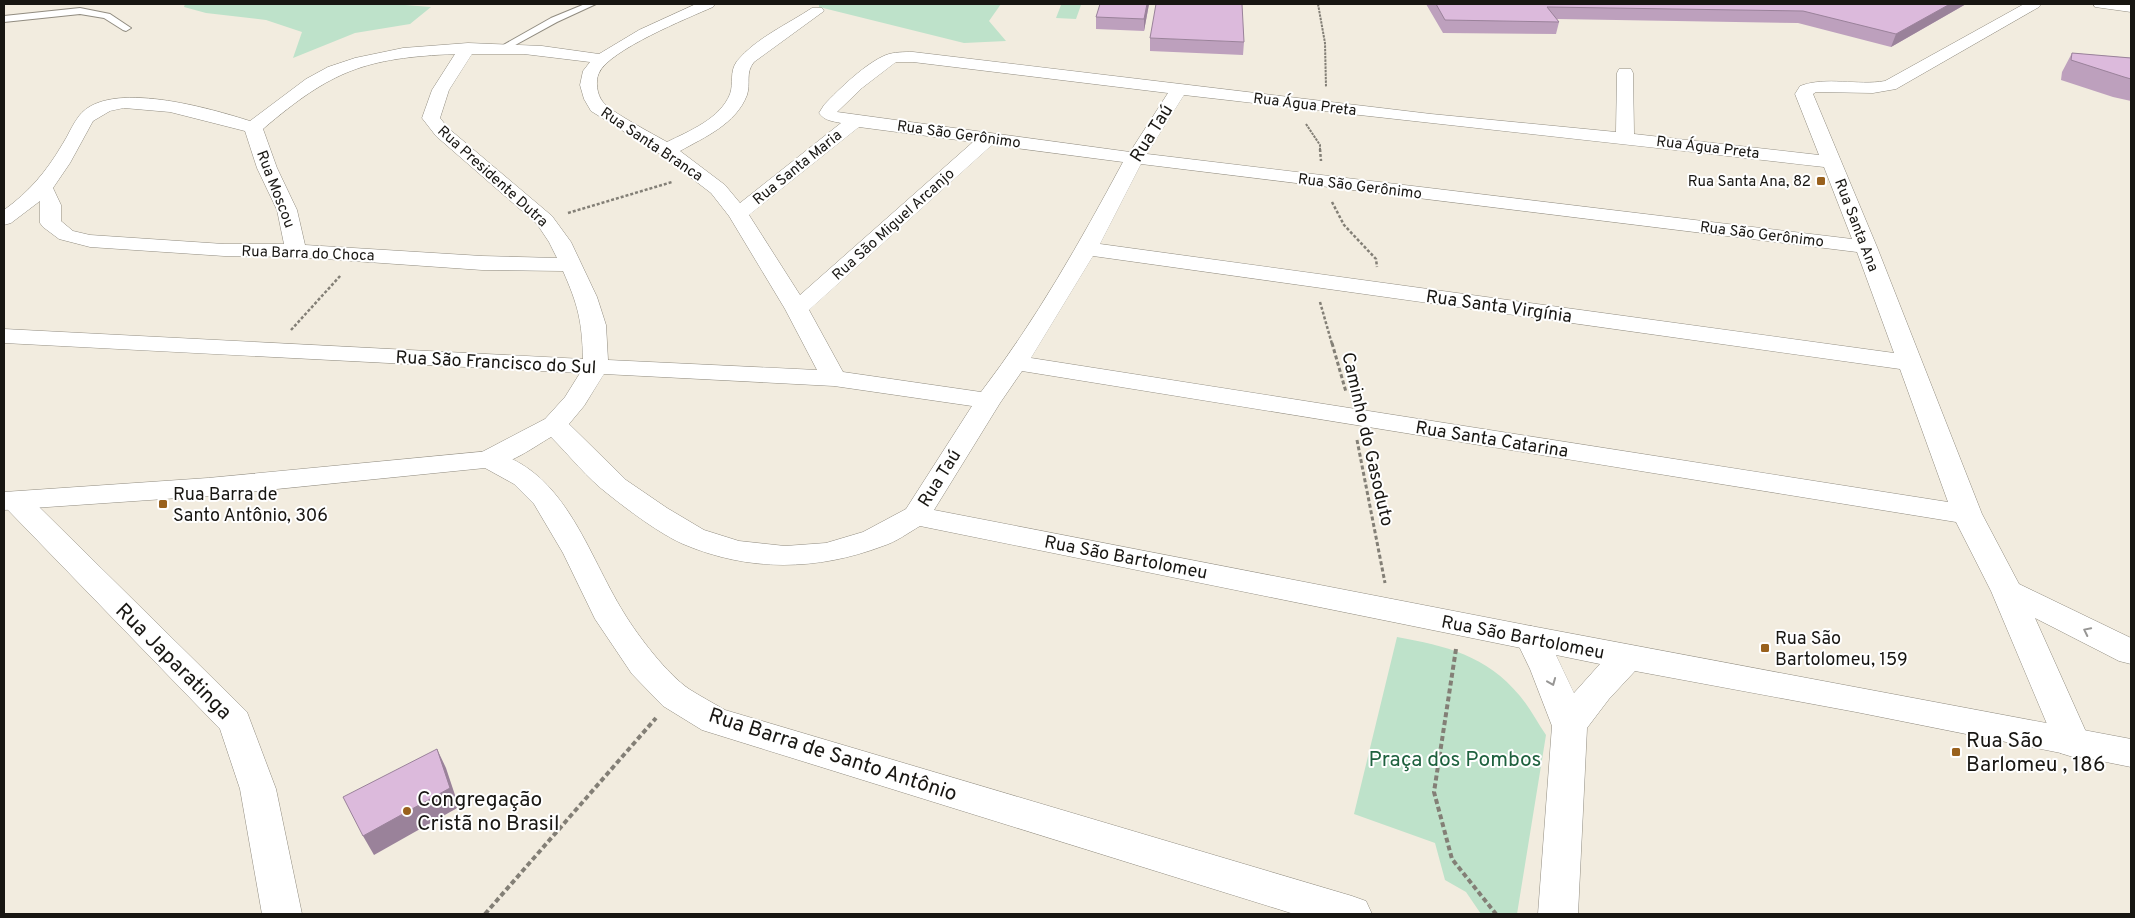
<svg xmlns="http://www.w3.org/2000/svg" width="2135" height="918" font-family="Overpass,sans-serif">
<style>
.green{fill:#bee2ca}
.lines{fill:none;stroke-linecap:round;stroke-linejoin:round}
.lane-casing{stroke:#918c80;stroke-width:2}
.street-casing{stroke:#918c80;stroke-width:1}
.secondary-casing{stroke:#918c80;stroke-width:1}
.path-far3{stroke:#837f76;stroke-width:2;stroke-dasharray:2.5 1;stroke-linecap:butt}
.path-far2{stroke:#837f76;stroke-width:2.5;stroke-dasharray:3 2;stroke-linecap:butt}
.path-far1{stroke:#837f76;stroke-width:3;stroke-dasharray:4 2.5;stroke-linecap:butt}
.path{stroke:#837f76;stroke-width:4;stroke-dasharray:5 3;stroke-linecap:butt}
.lane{fill:#fff;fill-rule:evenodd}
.street{fill:#fff;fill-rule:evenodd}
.secondary{fill:#fff;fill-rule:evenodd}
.wall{fill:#bda0bd}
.shaded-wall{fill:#9a829a}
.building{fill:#dcbadc;stroke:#9a829a}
.oneway{stroke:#979694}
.poi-dot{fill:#99611d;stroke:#fff;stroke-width:2}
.labels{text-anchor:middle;stroke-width:4;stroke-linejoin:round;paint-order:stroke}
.far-street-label{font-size:15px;fill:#181612;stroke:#fff}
.far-poi-label{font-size:15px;fill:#181612;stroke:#fff;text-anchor:end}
.street-label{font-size:18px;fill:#181612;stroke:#fff}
.poi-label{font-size:18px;fill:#181612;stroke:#fff;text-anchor:start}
.near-street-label{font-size:21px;fill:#181612;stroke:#fff}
.near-poi-label{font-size:21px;fill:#181612;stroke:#fff;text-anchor:start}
.near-park-label{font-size:21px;fill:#1e613e;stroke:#fff}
</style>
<rect width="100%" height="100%" fill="#f2ecdf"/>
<path class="green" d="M 185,4 L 288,4 L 296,5 L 392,4 L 431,7 L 410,24 L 355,33 L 293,58 L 302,32 L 266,20 L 206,13 L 184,7 Z
M 819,4 L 1001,4 L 989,21 L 1006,41 L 964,43 L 819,7 Z
M 1061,5 L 1081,5 L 1076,19 L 1056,18 Z
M 1397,637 C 1446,646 1486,655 1520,696 C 1530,708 1537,722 1546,735 L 1517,914 L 1481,914 L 1466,892 L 1445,880 L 1435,843 L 1354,814 Z"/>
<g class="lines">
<g class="lane-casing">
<path id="lane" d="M 585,4 L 596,4 L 557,22 L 506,50 L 500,50 L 498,48 L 551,18 Z
M 80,8 L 110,14 L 131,28 L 126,31 L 123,30 L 104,18 L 80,14 L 4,22 L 4,16 Z"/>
</g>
<g class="street-casing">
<path id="street" d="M 696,4 L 715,4 L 713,7 C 688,18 609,50 599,73 C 595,81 597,95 603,102 C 609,111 655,135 667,142 C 689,131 720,119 730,94 C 734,83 729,72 737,61 C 756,38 788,24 812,8 L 822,8 L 824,11 L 754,62 C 745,73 751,83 747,95 C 736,124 705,137 680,151 L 725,185 L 740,203 L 841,123 C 832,121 825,121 819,113 L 824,105 C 839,89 866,63 886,55 C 894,52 904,52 913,52 L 1431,114 L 1616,132 L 1617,73 L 1619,69 L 1631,69 L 1633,73 L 1634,134 L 1819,155 L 1795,94 L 1800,86 C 1827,76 1857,86 1885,81 L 2024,4 L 2041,4 L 2039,7 L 1896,89 L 1873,93 L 1816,92 L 1813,94 L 1877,247 L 1982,514 L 2019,584 L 2131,638 L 2131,664 L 2119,661 L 2035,618 L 2091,743 L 2086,753 L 2073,757 L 2060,753 L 2055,743 L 1991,591 L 1956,522 L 1022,371 L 1000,403 L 934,510 L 1531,626 L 1543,630 L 1547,638 L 1543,646 L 1531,650 L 920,526 C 908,533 896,542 883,546 C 817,571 749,572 683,544 C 660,534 628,510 608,494 C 587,478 570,456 551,437 C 532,448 502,471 480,465 L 476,459 L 480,453 L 545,419 L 565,397 L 580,373 L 4,343 L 4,329 L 583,359 C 582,321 578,305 563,271 L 482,270 L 296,257 L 224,256 L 90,247 L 59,239 L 43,227 L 40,223 L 40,201 L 11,223 L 4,225 L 4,210 C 29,192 46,172 62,145 C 68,136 72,125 79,116 C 108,78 212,109 250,121 L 306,79 L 328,67 L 355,58 L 403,48 L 468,43 L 542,46 L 599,54 L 639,30 ZM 455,54 L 432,90 L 422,118 L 436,136 L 537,224 L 549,242 L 557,258 L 482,256 L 305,245 L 297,210 L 277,168 L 263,129 C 332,70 365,58 455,54 ZM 472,54 L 524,54 L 590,62 L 583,71 L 580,85 L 584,99 L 591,111 L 660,154 L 711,193 L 729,216 L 785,309 L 817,370 L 608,360 L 606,325 L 597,297 L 571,242 L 552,216 L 448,128 L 440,118 L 449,90 ZM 896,62 L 913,62 L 1168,93 L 1130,152 L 837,112 L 862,88 ZM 1184,95 C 1397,120 1611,142 1824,167 L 1852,239 L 1147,154 ZM 124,108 L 170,112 L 245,131 L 257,168 L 277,210 L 284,244 L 224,244 L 90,235 L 73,231 L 61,221 L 61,205 L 53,188 L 70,163 L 93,121 L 110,111 ZM 859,127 L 973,142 L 800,295 L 749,215 ZM 992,145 L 1123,162 C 1080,242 1036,320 981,392 L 843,372 L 809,310 ZM 1141,164 L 1857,252 L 1894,353 L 1100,244 ZM 1093,256 L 1900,369 L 1948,502 L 1031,358 ZM 604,374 L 834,386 L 972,406 L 906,509 L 863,532 L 826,543 L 785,546 L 739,541 L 704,530 L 667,508 L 626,480 L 569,424 L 584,406 Z
M 2093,4 L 2131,4 L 2131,12 L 2095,7 Z
M 17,493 L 27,495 L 247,712 L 276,789 L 302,914 L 262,914 L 240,789 L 220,729 L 7,509 L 4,504 L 7,495 Z"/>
</g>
<g class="secondary-casing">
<path id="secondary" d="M 490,451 C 566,470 587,554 624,613 C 638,636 667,674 689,689 C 700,696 713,703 725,710 L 1352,896 L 1366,901 L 1372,914 L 1294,914 L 702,730 L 663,706 L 632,674 L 595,619 L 563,553 L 534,504 L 514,484 L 485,468 L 208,496 L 4,510 L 4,492 L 208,478 Z
M 1531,626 L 2131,739 L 2131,767 L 1856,712 L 1635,671 L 1609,699 L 1587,728 L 1578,914 L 1538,914 L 1552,726 L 1530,669 L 1515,638 L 1519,630 ZM 1556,655 L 1600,664 L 1574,693 Z"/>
</g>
<path class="path-far3" d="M 1318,4 L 1325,43 L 1326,87
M 1306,124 L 1320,145 L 1320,151"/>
<path class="path-far2" d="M 1320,149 L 1321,161
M 1332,202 L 1344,225 L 1376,259 L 1377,267
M 568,213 L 672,182
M 1320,302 L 1332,344
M 291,330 L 341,275"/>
<path class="path-far1" d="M 1332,343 L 1346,392
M 1357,440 L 1385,583"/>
<path class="path" d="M 1456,649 L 1434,792 L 1452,859 L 1496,914
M 485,914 L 656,718"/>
<use href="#lane" class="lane"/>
<use href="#street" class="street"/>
<use href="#secondary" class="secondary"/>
</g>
<path class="wall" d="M 1100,4 L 1149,4 L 1144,31 L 1096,29 L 1096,17 Z
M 1426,4 L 1966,4 L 1891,47 L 1798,23 L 1557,19 L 1559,22 L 1556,34 L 1443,33 Z
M 1150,38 L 1244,42 L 1243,55 L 1150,51 Z
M 2072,53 L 2131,58 L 2131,101 L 2113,97 L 2061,80 L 2062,72 Z"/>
<path class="shaded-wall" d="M 1147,4 L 1149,4 L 1144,31 L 1144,19 Z
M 1950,4 L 1966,4 L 1891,47 L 1896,34 Z
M 437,749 L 446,768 L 459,807 L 374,855 L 363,836 Z"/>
<path class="building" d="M 1100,4 L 1147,4 L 1144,19 L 1096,17 Z
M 1156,4 L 1242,4 L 1244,42 L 1150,38 Z
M 1436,4 L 1950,4 L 1896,34 L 1803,11 L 1547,7 L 1559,22 L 1445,20 Z
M 2072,53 L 2131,58 L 2131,79 L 2124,77 L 2071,60 Z
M 437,749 L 450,788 L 363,836 L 343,797 Z"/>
<defs><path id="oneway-chevron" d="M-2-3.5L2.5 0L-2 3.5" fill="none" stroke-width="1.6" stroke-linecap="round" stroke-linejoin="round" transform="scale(1.25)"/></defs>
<g class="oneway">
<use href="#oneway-chevron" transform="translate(2087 631) rotate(-154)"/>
<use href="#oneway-chevron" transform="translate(1552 682) rotate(68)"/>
</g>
<g class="poi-dot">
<rect x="1816" y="176" width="10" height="10" rx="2.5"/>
<rect x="158" y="499" width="10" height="10" rx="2.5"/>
<rect x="1760" y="643" width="10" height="10" rx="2.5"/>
<rect x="1951" y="747" width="10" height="10" rx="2.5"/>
<circle cx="407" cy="811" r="5"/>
</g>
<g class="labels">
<g class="far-street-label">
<text transform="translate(1305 104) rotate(7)" y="5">Rua Água Preta</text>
<text transform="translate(959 134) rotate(8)" y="5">Rua São Gerônimo</text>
<text transform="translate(652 144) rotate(34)" y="5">Rua Santa Branca</text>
<text transform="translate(1708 147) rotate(7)" y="5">Rua Água Preta</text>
<text transform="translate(797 167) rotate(-39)" y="5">Rua Santa Maria</text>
<text transform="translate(493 176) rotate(42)" y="5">Rua Presidente Dutra</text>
<text transform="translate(1360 186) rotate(7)" y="5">Rua São Gerônimo</text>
<text transform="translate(276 189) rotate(69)" y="5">Rua Moscou</text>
<text transform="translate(893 224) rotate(-42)" y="5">Rua São Miguel Arcanjo</text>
<text transform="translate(1857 225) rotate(69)" y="5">Rua Santa Ana</text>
<text transform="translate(1762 234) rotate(7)" y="5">Rua São Gerônimo</text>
<text transform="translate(308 253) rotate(2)" y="5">Rua Barra do Choca</text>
</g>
<g class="far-poi-label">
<text x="1811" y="186">Rua Santa Ana, 82</text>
</g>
<g class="street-label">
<text transform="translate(1151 133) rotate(-58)" y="6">Rua Taú</text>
<text transform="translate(1499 306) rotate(8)" y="6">Rua Santa Virgínia</text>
<text transform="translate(496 362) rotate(3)" y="6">Rua São Francisco do Sul</text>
<text transform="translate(1368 439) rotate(77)" y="6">Caminho do Gasoduto</text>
<text transform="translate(1492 439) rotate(9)" y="6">Rua Santa Catarina</text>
<text transform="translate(939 478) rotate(-58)" y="6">Rua Taú</text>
<text transform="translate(1126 557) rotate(11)" y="6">Rua São Bartolomeu</text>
<text transform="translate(1523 637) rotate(11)" y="6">Rua São Bartolomeu</text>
</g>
<g class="poi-label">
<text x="173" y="500">Rua Barra de<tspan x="173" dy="21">Santo Antônio, 306</tspan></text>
<text x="1775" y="644">Rua São<tspan x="1775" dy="21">Bartolomeu, 159</tspan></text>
</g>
<g class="near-street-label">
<text transform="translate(174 661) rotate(45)" y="7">Rua Japaratinga</text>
<text transform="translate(833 754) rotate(18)" y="7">Rua Barra de Santo Antônio</text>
</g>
<g class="near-poi-label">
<text x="1966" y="747">Rua São<tspan x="1966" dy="24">Barlomeu , 186</tspan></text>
<text x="417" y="806">Congregação<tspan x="417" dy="24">Cristã no Brasil</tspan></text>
</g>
<g class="near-park-label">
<text x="1455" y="766">Praça dos Pombos</text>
</g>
</g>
<rect width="2135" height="918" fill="none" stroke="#181612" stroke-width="10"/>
</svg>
